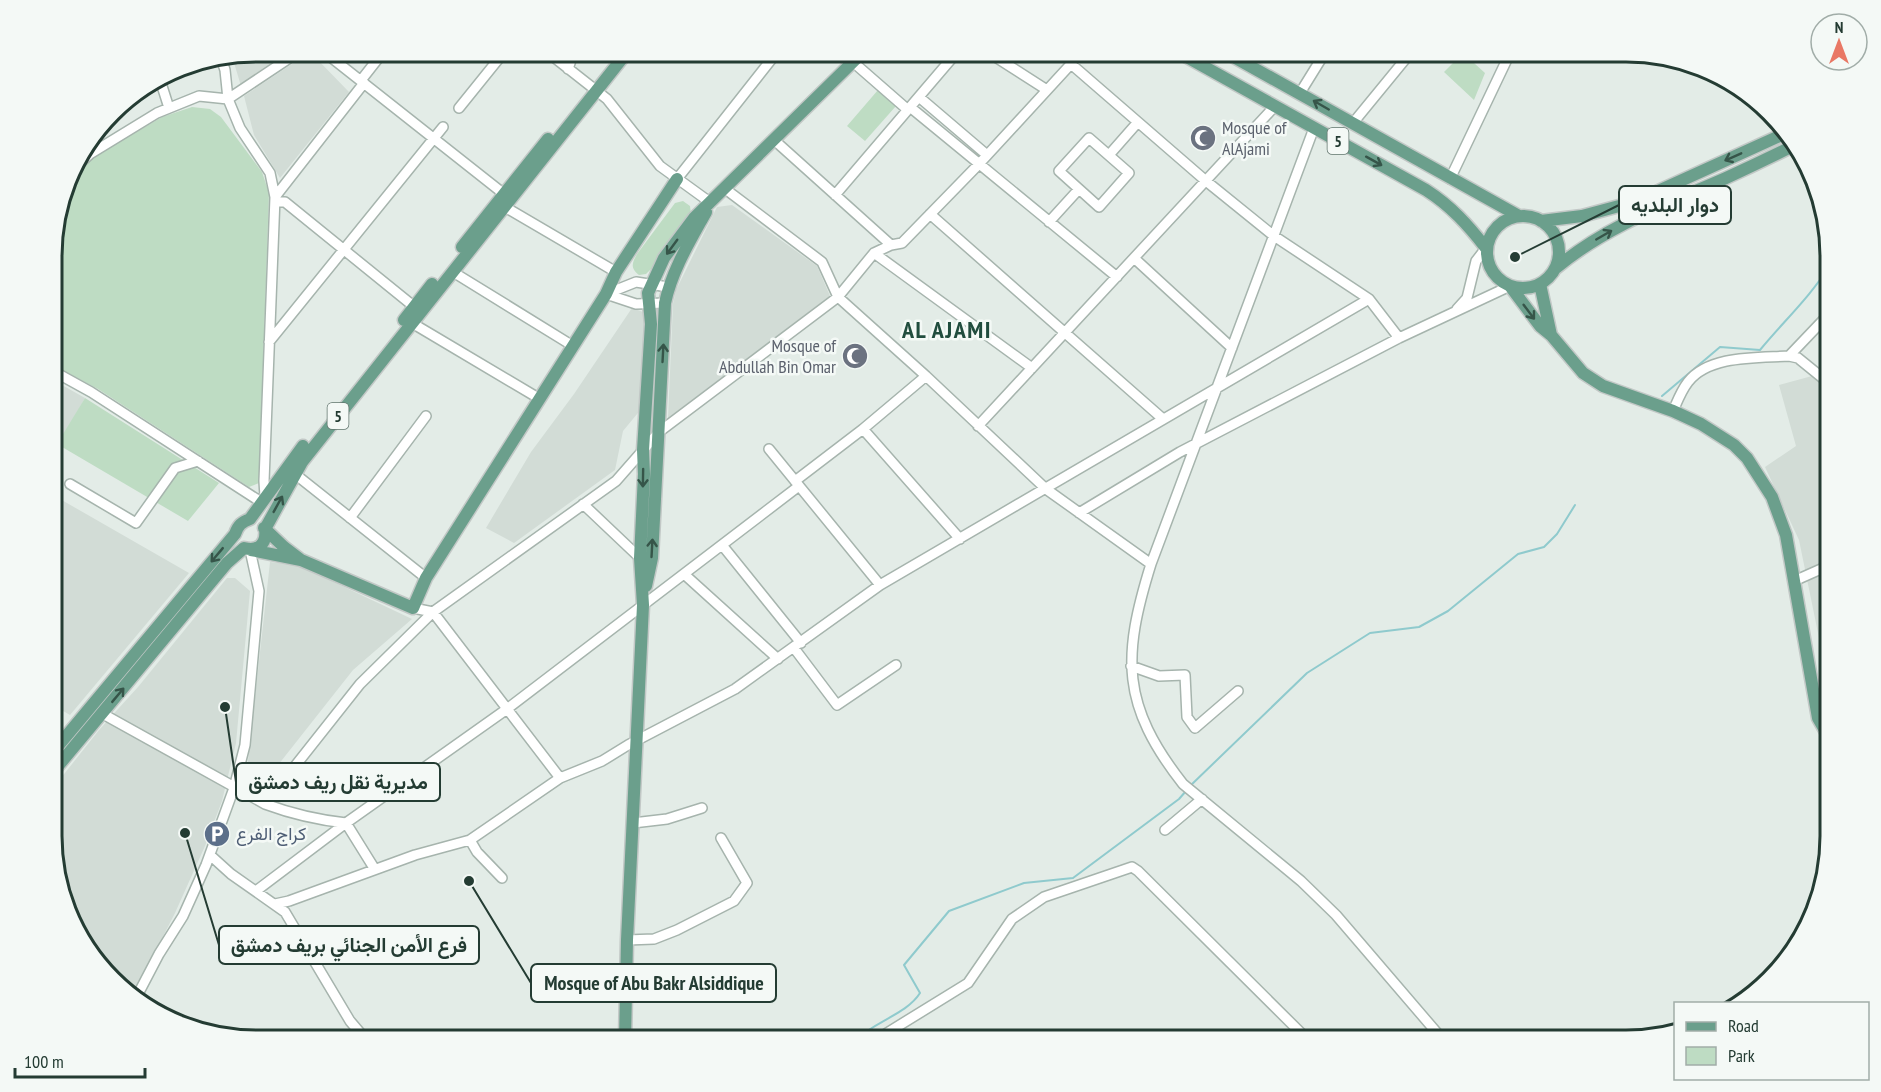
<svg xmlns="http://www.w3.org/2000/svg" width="1881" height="1092" font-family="'PT Sans Narrow',Vazirmatn,sans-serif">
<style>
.built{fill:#d2dcd6}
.green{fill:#bedcc3}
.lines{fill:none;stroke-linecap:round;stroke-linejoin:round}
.stream{stroke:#8fcacd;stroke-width:2}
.minor-casing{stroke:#a6b4ad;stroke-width:12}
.major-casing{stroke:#c2c8c6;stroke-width:15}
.minor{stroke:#fff;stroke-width:9}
.major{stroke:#6b9f8c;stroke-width:12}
.oneway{stroke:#365549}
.labels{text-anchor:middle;stroke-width:5;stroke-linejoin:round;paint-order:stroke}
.shield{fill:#f4f9f6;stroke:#62756e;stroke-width:1.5}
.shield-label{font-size:16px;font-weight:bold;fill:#243c33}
.worship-label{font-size:18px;fill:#5b616d;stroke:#f4f9f6;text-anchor:start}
.service-label{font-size:18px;fill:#4e5e75;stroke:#f4f9f6;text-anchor:start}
.district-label{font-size:24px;font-weight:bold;letter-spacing:1.5px;fill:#214d3e;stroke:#f4f9f6}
.rim{fill:none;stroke:#243c33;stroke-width:3}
.leader{fill:none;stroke:#243c33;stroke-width:2}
.callout-dot{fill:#243c33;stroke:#f4f9f6;stroke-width:2}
.callout{fill:#f4f9f6;stroke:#243c33;stroke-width:2}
.callout-label{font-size:20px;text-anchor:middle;font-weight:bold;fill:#243c33}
</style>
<rect width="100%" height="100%" fill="#e3ece7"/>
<path class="built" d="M 255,51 L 293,51 L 241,86 L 232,56 Z
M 304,56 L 316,58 L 349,92 L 280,178 L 254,135 L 244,96 Z
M 732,205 L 817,266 L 830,296 L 668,418 L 673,304 L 676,290 L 717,207 Z
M 632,308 L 646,313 L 642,408 L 623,431 L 615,470 L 514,543 L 486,528 L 531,452 L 574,394 Z
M 1812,376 L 1830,391 L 1830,641 L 1819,638 L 1799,540 L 1765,467 L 1796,446 L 1779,385 Z
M 53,380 L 85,398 L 53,455 Z
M 53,495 L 189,573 L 70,715 L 53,705 Z
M 270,562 L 298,565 L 412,619 L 353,670 L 256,793 L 245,788 Z
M 227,578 L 235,578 L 250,591 L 236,743 L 222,801 L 205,846 L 175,913 L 133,995 L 86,950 L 53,863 L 53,788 L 99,730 L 138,687 Z"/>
<path class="green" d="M 1463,53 L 1485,73 L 1474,100 L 1444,72 Z
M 878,90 L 896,106 L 865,141 L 847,126 Z
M 192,107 L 210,109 L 221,117 L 262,172 L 269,193 L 259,483 L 249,487 L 98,389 L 53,365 L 53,229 L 67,182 L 95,156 L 162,117 Z
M 683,201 L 690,206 L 691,214 L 653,267 L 646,274 L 639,275 C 630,268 632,263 637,254 L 675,203 Z
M 85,398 L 219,483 L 188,521 L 57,444 Z"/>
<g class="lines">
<path class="stream" d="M 1662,396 L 1720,347 L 1760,350 C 1783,322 1811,296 1830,265
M 1189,787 L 1307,673 L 1370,633 L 1419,627 L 1448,611 L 1518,554 L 1544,547 L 1557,534 L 1575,505
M 855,1041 C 874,1021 906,1015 920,993 L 904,965 L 949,911 L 1024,883 L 1073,878 L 1179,799 L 1186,791"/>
<g class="minor-casing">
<path id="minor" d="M 323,51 L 504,194
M 546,51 L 607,99 L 660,166 L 711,203
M 986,51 L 1047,90
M 221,58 L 225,70 L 228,99 L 240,128 L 270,173 L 275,197 L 264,481 L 265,497
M 853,62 L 908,110
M 1071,64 L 1206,181 L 1274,236 L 1369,299 L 1399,338
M 568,69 L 574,51
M 152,82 L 162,86 L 169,108
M 1300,93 L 1326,51
M 919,97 L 987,155
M 910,107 L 1117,277
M 459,108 L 505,51
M 1353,123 L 1412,51
M 1314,128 L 1151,564 C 1122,657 1121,705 1183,784 L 1301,881 L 1336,915 L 1444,1041
M 1089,138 L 1129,173 L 1099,207 L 1059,171 Z
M 773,139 L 891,245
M 1109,155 L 1138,122
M 70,172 L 90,154 L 157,113 L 199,96 L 228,99 L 300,51
M 677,179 L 778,51
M 1450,179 L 1511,51
M 724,188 L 822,262 L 838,297 L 926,376 L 1046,489 L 1151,564
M 835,195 L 958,51
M 275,197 L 364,83 L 362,79 L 384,51
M 275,202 L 285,202 L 417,309
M 505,207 L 616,272
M 930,214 L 1163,419
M 1049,222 L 1079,189
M 874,253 L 1032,368
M 1134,258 L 1232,348
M 453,272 L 573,346
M 665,303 L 636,304 L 606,294 L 636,282 L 668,287
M 1457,309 L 1467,298 L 1476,261 L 1486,248
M 412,323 L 540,399
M 269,342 L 443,127
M 1789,356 L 1830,313
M 53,371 L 91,392 L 261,502
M 1673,411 C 1677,402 1681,391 1688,382 C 1709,355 1757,358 1789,356 L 1798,358 L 1830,384
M 978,426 L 1275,106
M 863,429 L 960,539
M 769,449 L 880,585
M 295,474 L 426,578
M 795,481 L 863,429 L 926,376
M 70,484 L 136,523 L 175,468 L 198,461
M 583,504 L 640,558
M 1079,513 L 1180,452 L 1399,338 L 1510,286
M 350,518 L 426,416
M 722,545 L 801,643
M 684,574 L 778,659
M 1794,581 L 1830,565
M 413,608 L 433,612 L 616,481 L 659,432 L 838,297 L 874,253 L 891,245 L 902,243 L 979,164 L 1071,64 L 1080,51
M 794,648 L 837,705 L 896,665
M 1131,666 L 1159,676 L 1185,675 L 1187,717 L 1195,728 L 1238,691
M 103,714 L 265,804 C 292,814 318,820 346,823 L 374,868
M 265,804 L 360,684 L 433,612 L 560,778
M 633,823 L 667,819 L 702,808
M 1165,830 L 1202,799
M 470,840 L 477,852 L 502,878
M 210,855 L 231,874 L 285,912 L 350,1021 L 367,1041
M 256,891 L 346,823 L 507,709 L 799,486
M 275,904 L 289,901 L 415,855 L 470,840 L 560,778 L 602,761 L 628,745 L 735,689 L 880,585 L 1369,299
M 627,940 L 654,939 L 677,930 L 734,901 L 747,883 L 721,838
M 136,998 L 159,954 L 183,916 L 206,865 L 234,788 L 245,745 L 259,591 L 250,550
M 874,1041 L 968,983 L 1012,919 L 1044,897 L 1132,867 L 1138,871 L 1309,1041"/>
</g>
<g class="major-casing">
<path id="major" d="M 1176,51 L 1426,190 C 1451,206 1468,225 1486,248
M 1223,51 L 1519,216
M1487 252a36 36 0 1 1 72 0a36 36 0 1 1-72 0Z
M 1541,221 L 1582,216 L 1634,202 L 1786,133
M 462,247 L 548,139
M 1556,268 C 1606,226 1667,204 1726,178 C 1750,167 1773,156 1797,144
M 1540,284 L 1551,335
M 1510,286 L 1540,326 L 1551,335 L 1583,373 L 1603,386 L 1673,411 L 1701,424 L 1734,445 L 1747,458 L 1772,497 L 1786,535 L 1818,718 L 1830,739
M 404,320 L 432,284
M 251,550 L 301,560 L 284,547 L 264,528
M 301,560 L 413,608 L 426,578 L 606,294 L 616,272 L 677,179
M 646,586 L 652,558 L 665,303 C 672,270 690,241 706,212
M 53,752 L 235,534 C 238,525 242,522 250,519 L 303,446
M 53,772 L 227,563 L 244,548 C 259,552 267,543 265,529 L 302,462 L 628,51
M 625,1041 L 627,940 L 643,605 L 640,558 L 644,474 L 643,450 L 651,324 L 648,293 L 664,258 L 694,218 L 864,51"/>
</g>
<use href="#minor" class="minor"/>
<use href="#major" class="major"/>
</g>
<defs><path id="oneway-shaft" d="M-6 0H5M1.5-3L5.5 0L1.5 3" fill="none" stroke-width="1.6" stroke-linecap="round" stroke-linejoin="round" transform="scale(1.5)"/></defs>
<g class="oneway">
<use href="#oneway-shaft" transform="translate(1321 105) rotate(-150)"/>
<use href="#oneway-shaft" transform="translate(1733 157) rotate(156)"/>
<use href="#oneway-shaft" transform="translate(1374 161) rotate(29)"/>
<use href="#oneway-shaft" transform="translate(1604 235) rotate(-30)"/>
<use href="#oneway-shaft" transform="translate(672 247) rotate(126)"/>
<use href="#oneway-shaft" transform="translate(1529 312) rotate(53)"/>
<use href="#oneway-shaft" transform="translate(663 353) rotate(-87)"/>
<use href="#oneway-shaft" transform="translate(643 478) rotate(91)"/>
<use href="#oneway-shaft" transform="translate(278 504) rotate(-61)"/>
<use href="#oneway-shaft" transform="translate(652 548) rotate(-87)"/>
<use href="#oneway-shaft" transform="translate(217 555) rotate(130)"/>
<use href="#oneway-shaft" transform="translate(118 695) rotate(-50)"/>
</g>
<defs>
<g id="mosque-disc" transform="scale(1.35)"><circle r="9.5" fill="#6b7280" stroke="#f4f9f6"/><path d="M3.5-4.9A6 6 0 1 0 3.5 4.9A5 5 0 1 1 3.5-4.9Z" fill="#fff"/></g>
<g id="parking-disc" transform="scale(1.35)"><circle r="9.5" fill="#5c6f8a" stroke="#f4f9f6"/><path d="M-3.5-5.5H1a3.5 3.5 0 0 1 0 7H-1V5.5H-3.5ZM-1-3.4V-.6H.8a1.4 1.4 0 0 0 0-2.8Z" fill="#fff"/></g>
</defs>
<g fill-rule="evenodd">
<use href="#mosque-disc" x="1203" y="138"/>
<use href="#mosque-disc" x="855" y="356"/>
<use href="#parking-disc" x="217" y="834"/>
</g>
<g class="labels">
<g class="shield">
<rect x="1327.5" y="128" width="21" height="26" rx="4.5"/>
<rect x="327.5" y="403" width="21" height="26" rx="4.5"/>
</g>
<g class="shield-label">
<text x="1338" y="147">5</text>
<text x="338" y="422">5</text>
</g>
<g class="worship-label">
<text x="1222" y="134">Mosque of<tspan x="1222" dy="21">AlAjami</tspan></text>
<text x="836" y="352" text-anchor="end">Mosque of<tspan x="836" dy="21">Abdullah Bin Omar</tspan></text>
</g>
<g class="service-label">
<text x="236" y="840">كراج الفرع</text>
</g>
<g class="district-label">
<text x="947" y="338">AL AJAMI</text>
</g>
</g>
<path d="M0 0H1881V1092H0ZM256 62H1626A194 194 0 0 1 1820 256V836A194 194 0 0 1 1626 1030H256A194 194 0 0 1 62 836V256A194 194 0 0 1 256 62Z" fill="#f4f9f6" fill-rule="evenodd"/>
<path class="rim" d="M256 62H1626A194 194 0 0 1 1820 256V836A194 194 0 0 1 1626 1030H256A194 194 0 0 1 62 836V256A194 194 0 0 1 256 62Z"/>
<path class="leader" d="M1515 257L1619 205M225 707L236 782M185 833L219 945M469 881L531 983"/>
<g class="callout-dot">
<circle cx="1515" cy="257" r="6"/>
<circle cx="225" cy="707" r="6"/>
<circle cx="185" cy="833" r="6"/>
<circle cx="469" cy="881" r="6"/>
</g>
<g class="callout">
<rect x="1619" y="186" width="112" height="38" rx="6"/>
<rect x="236" y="763" width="204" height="38" rx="6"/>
<rect x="219" y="926" width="260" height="38" rx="6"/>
<rect x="531" y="964" width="245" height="38" rx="6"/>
</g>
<g class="callout-label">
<text x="1675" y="212">دوار البلديه</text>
<text x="338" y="789">مديرية نقل ريف دمشق</text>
<text x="349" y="952">فرع الأمن الجنائي بريف دمشق</text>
<text x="654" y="990">Mosque of Abu Bakr Alsiddique</text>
</g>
<rect x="1674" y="1002" width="195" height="78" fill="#f4f9f6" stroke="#a1ada8" stroke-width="1.5"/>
<rect x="1686" y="1022" width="30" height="9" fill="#6b9f8c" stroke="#a1ada8" stroke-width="1.5"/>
<text x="1728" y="1032" font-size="18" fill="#243c33">Road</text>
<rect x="1686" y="1047" width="30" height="18" fill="#bedcc3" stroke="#a1ada8" stroke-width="1.5"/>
<text x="1728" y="1062" font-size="18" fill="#243c33">Park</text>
<g transform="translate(1839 42)"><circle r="28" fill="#f4f9f6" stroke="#a1ada8" stroke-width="1.5"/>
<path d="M0-4.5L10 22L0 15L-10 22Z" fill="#e97865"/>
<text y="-9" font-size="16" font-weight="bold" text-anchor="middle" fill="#243c33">N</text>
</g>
<path d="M15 1068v9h130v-9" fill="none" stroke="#243c33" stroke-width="3"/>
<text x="24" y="1068" font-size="18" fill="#243c33" stroke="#f4f9f6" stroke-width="4.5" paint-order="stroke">100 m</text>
</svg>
